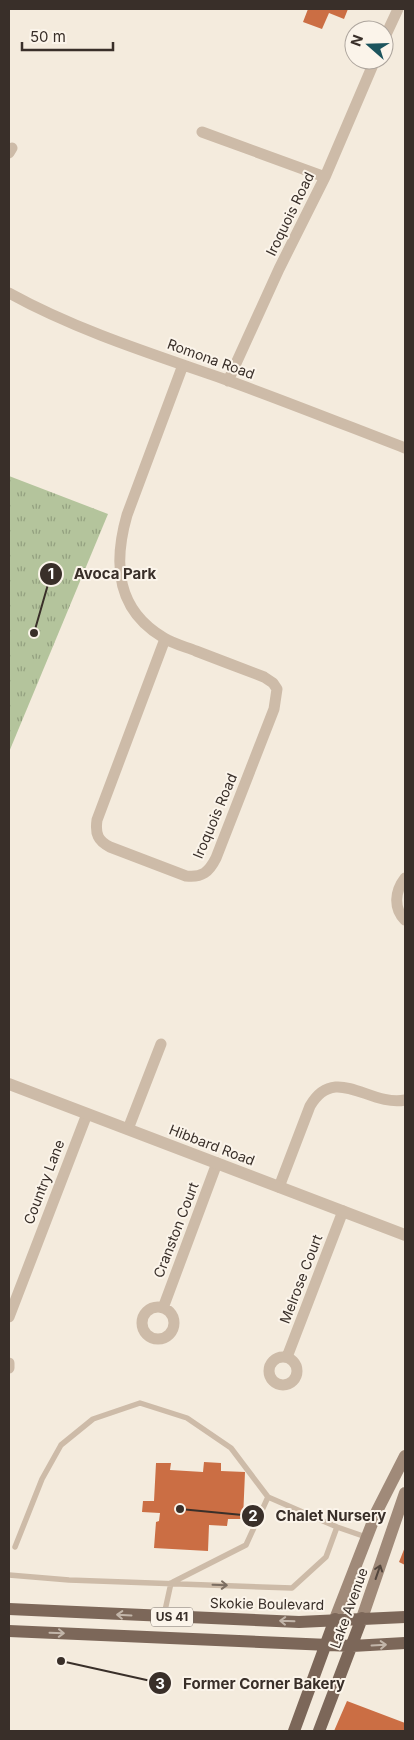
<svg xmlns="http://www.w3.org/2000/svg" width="414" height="1740" font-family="Inter,sans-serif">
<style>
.park{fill:url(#park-tufts)}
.building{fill:#cb6e44}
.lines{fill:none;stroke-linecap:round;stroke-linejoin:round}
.service{stroke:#cdbba8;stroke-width:5.5}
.minor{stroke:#cdbba8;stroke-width:11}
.tertiary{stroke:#cdbba8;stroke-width:12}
.secondary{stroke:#a08a79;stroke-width:12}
.primary{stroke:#7c6759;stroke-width:12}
.oneway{stroke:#53463d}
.oneway2{stroke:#7c6e62}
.oneway3{stroke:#c2b5a9}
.labels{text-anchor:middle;stroke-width:4;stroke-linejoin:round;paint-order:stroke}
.shield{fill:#fbf4ea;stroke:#736a63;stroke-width:1}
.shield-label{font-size:12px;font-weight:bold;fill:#392f29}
.street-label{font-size:14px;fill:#392f29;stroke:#fbf4ea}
.leader{fill:none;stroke:#392f29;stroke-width:2}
.callout-dot{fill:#392f29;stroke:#fbf4ea;stroke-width:2}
.mark-label{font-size:15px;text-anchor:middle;font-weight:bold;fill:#fff}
.callout-label{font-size:15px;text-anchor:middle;font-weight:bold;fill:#392f29;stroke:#fbf4ea;stroke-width:4;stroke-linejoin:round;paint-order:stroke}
</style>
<defs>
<pattern id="park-tufts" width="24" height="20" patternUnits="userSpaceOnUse" patternTransform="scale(1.25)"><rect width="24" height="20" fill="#b4c49c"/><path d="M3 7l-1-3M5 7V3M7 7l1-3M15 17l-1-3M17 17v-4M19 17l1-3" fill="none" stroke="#93a07f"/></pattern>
</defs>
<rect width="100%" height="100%" fill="#f4ebdd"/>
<path class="park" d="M 9,476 L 108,514 L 9,752 Z"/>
<path class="building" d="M 308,9 L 348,9 L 344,19 L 329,13 L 322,29 L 303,22 Z
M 204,1462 L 221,1463 L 221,1471 L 245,1472 L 243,1519 L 228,1519 L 227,1526 L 209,1525 L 208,1551 L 154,1548 L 156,1522 L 159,1521 L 160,1513 L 142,1512 L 143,1501 L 154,1501 L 156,1463 L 171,1463 L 170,1470 L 203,1472 Z
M 405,1547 L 405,1565 L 399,1562 Z
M 347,1701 L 405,1723 L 405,1731 L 334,1731 Z"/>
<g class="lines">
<path class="service" d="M 15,1547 L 42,1479 L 61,1445 L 93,1419 L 140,1403 L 187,1418 L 231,1448 L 268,1497 L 337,1527 L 366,1537
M 9,1575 L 69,1580 L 292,1588 L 326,1557 L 337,1527
M 173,1582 L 246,1545 L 268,1497
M 164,1615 L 171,1583"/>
<path class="minor" d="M 384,39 L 398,9
M 202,132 L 325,177
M 9,153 L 12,148
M 9,293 C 76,330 152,354 224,379 C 285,401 345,425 405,448
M 228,381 L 279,269 L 325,177 L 375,60
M 165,639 L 97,820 C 95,834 98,841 110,847 L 186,876 C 202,878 209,872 216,858 L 274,709 L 277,689 L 273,683 L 264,677 C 241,668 219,660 196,651 C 186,647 174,644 164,638 C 116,610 113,564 127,515 L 183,365
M 405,878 C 395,891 393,908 405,920
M 128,1129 L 161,1044
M 279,1187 L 310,1106 C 335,1063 369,1107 405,1100
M142 1323a16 16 0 1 1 32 0a16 16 0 1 1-32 0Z
M 163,1308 L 217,1163
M 9,1317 L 87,1114
M269 1371a14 14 0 1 1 28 0a14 14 0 1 1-28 0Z
M 287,1357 L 343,1211
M 9,1363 L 9,1368"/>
<path class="tertiary" d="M 9,1084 L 405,1235"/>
<path class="secondary" d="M 362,1618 L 405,1493
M 335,1619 L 377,1511 L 405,1456"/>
<path class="primary" d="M 9,1609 L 299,1622 L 405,1617
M 9,1631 L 352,1646 L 405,1643
M 294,1731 L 335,1619
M 319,1731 L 362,1618"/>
</g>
<defs><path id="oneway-shaft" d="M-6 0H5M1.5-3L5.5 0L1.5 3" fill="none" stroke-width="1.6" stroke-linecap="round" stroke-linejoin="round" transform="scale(1.25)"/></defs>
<use class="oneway" href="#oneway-shaft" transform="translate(378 1572) rotate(-71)"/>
<use class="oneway2" href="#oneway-shaft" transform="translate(220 1585) rotate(2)"/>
<g class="oneway3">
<use href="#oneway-shaft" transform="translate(124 1615) rotate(-177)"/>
<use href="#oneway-shaft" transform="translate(287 1621) rotate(-178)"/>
<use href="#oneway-shaft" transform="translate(57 1633) rotate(2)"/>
<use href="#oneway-shaft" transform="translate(379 1645) rotate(-3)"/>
</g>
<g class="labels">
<rect class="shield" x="151" y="1607.5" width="42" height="19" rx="4"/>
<g class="shield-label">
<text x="172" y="1621">US 41</text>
</g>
<g class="street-label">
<text transform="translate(290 214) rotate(-64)" y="5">Iroquois Road</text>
<text transform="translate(211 359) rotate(20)" y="5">Romona Road</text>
<text transform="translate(215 816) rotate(-67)" y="5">Iroquois Road</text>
<text transform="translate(212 1145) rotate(21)" y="5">Hibbard Road</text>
<text transform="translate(44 1182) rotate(-69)" y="5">Country Lane</text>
<text transform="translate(176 1230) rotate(-69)" y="5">Cranston Court</text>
<text transform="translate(301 1279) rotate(-69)" y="5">Melrose Court</text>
<text transform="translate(267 1604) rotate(1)" y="5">Skokie Boulevard</text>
<text transform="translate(349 1608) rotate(-70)" y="5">Lake Avenue</text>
</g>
</g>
<path class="leader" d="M34 633L51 574M180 1509L253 1516M61 1661L160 1683"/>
<g class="callout-dot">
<circle cx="34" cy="633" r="5"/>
<circle cx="180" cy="1509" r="5"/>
<circle cx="61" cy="1661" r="5"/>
<circle cx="51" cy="574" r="12"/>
<circle cx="253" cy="1516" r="12"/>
<circle cx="160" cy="1683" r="12"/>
</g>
<g class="mark-label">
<text x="51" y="579">1</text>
<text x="253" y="1521">2</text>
<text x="160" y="1689">3</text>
</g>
<g class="callout-label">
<text x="115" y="579">Avoca Park</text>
<text x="331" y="1521">Chalet Nursery</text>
<text x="264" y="1689">Former Corner Bakery</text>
</g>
<rect width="414" height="1740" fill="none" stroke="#392f29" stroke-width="20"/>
<g transform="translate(369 45) rotate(290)"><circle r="24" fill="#fbf4ea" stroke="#ada59d"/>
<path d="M0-4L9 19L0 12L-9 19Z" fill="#1c545d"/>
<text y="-8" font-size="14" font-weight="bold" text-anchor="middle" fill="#392f29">N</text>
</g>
<path d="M22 42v8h91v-8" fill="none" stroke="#392f29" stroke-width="2.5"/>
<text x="30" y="42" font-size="15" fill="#392f29" stroke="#fbf4ea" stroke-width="4" paint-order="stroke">50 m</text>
</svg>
